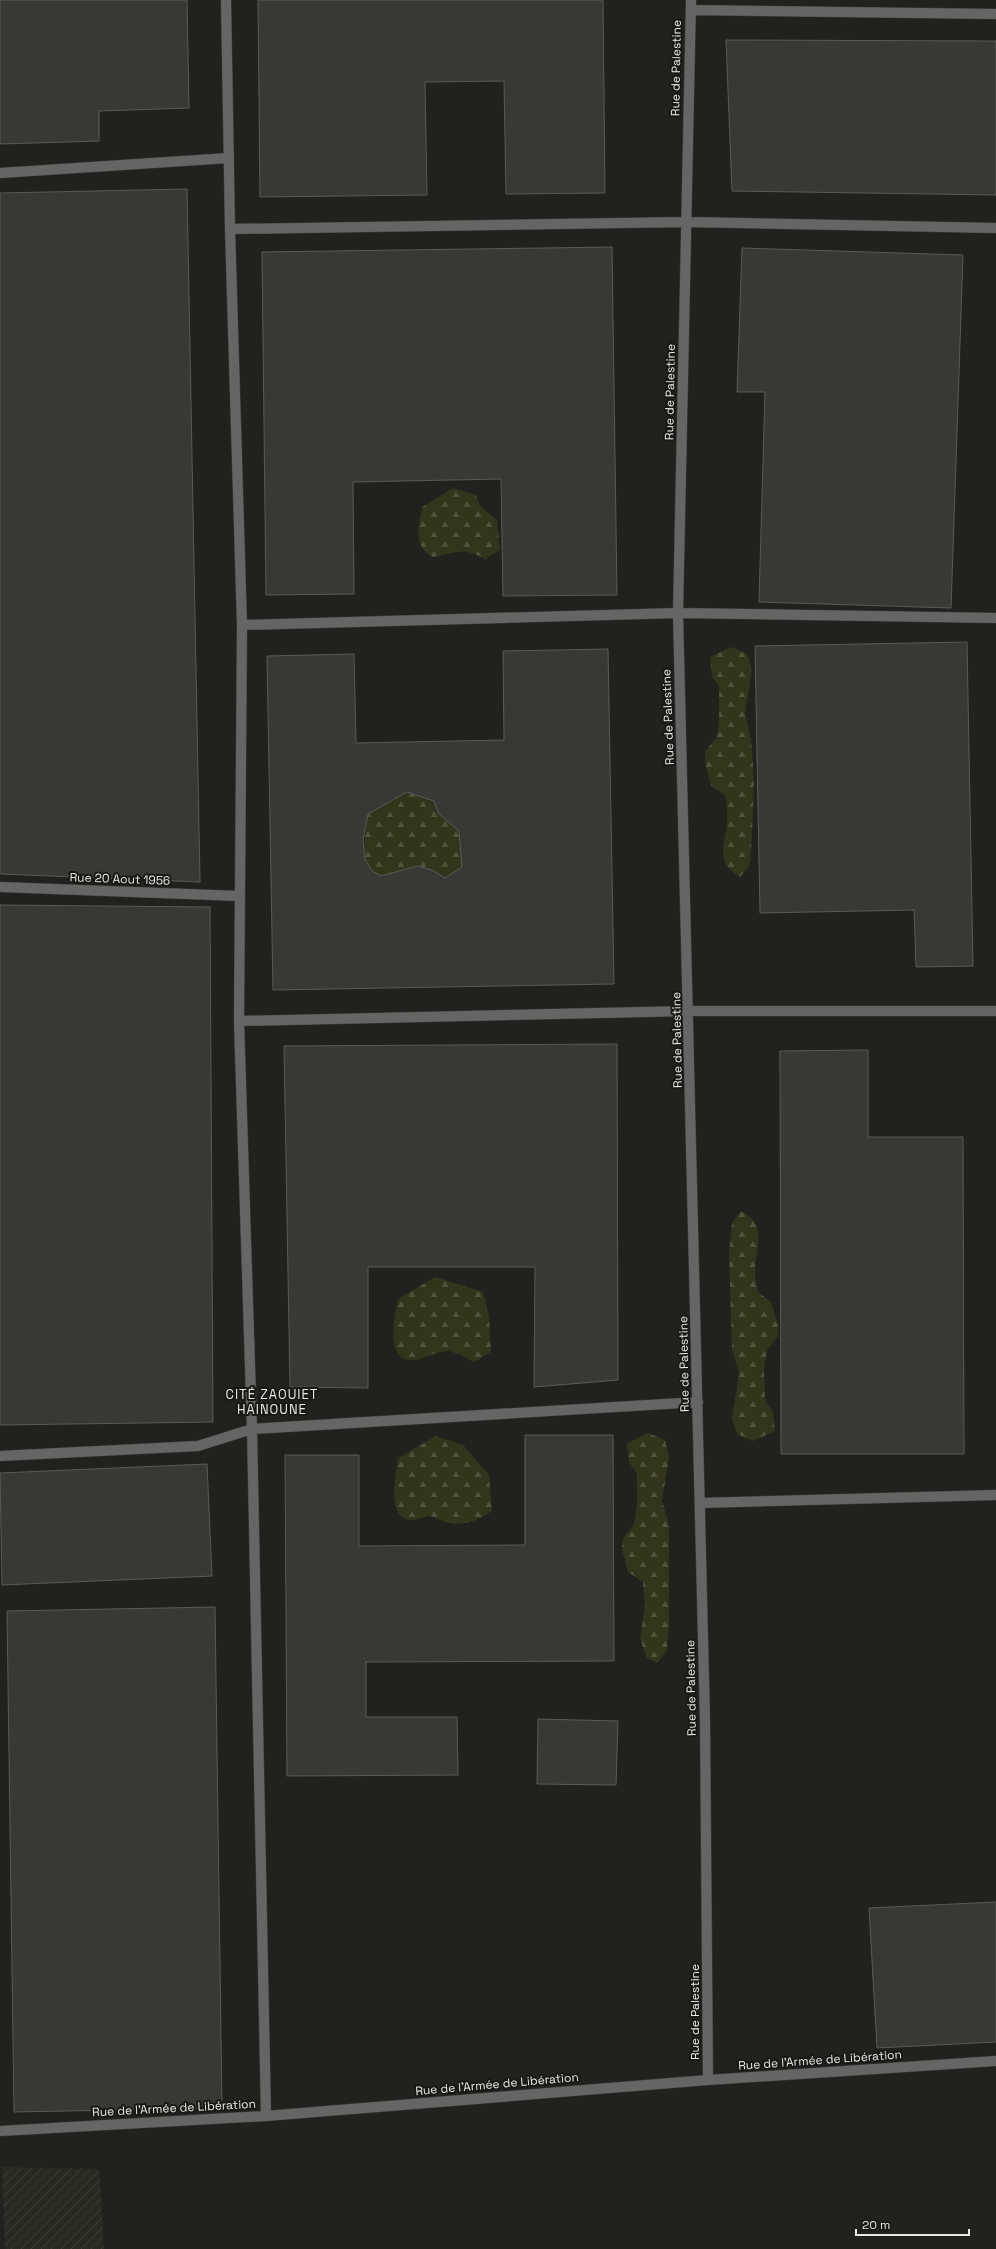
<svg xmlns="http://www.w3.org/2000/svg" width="996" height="2249" font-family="'Space Grotesk',sans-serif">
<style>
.industrial{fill:url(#industrial-furrows)}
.forest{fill:url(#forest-firs)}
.building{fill:#383935;stroke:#5a5b57;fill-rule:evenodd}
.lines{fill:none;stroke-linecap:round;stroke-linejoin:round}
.minor-casing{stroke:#3d3d3a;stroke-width:11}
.minor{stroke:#666465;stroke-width:10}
.labels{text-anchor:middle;stroke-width:4;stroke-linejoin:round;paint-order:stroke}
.street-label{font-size:12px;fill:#e9e9e7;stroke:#181815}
.neighbourhood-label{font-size:13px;letter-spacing:1px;fill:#e9e9e7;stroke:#181815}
</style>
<defs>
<pattern id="industrial-furrows" width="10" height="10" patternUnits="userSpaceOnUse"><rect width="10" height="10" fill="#292a21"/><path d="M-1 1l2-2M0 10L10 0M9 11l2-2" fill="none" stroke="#3e3f36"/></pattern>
<pattern id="forest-firs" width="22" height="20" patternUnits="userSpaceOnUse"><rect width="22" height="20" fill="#32351b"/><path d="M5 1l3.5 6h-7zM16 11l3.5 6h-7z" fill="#50523c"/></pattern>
</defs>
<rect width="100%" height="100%" fill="#21211e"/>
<path class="industrial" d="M 2,2167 L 99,2169 L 104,2249 L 5,2249 Z"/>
<path class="forest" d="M 453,488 L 476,495 L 480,506 L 497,520 L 500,550 L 485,559 C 462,546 457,553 433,557 C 412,547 419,525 422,507 Z
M 731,647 L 747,654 L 752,670 L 745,714 L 751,739 L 754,780 L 752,835 L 750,865 L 740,877 C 713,861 726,845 727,820 C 728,812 726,803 725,795 L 711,786 L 705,763 L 705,751 L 717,737 L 719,718 L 719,687 L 712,676 L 710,657 Z
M 407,792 L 434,801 L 439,814 L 459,831 L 462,867 L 445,878 C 437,873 426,865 416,867 C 405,868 395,875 383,875 C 355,877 366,829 368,814 Z
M 741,1211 C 767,1225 757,1243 755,1267 C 754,1275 757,1284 758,1292 L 771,1302 L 778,1325 L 778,1336 L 767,1350 L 764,1369 L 765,1400 L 773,1412 L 775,1431 L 753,1441 L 737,1434 L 732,1418 L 739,1374 L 732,1349 L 729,1253 L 732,1223 Z
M 435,1277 L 483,1292 L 489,1316 L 491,1352 L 474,1362 C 466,1358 455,1350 446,1351 C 434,1352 424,1360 412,1360 C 384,1361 395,1314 398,1299 Z
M 648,1433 L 665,1440 L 669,1457 L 662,1501 L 669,1525 L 669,1622 L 667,1651 L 657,1663 L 647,1658 L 640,1639 L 645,1606 L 643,1582 L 628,1572 L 622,1549 L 623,1538 L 634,1524 L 637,1505 L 637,1474 L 629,1462 L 627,1443 Z
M 436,1436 L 463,1445 L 489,1475 L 492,1511 C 477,1521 463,1527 445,1522 C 440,1520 435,1517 430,1516 C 425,1516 418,1520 412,1520 C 385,1520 396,1473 398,1458 Z"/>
<path class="building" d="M 0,0 L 187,0 L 189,108 L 99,111 L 99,141 L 0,144 Z
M 258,0 L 603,0 L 605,193 L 506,194 L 504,81 L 425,82 L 427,195 L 260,197 Z
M 726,40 L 996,41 L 996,195 L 732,191 Z
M 187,189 L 200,882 L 0,874 L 0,193 Z
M 612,247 L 617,595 L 503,596 L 501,479 L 353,482 L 354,594 L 266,595 L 262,252 Z
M 742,248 L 963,255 L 951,608 L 759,602 L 765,392 L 737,392 Z
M 967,642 L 973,966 L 916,967 L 914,910 L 760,913 L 755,646 Z
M 608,649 L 614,984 L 273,990 L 267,656 L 354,654 L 356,743 L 504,740 L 503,651 ZM 407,792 L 434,801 L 439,814 L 459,831 L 462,867 L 445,878 L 432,870 L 417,866 L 381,876 L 372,871 L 365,859 L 363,840 L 368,814 Z
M 0,905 L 210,907 L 213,1422 L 0,1425 Z
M 617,1044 L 618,1380 L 534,1387 L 535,1267 L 368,1267 L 368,1388 L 290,1387 L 284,1046 Z
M 868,1050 L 868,1137 L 963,1137 L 964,1454 L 781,1454 L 780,1051 Z
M 525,1435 L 613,1435 L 614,1661 L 366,1662 L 366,1717 L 457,1717 L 458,1775 L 287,1776 L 285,1455 L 359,1455 L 359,1546 L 525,1545 Z
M 207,1464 L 212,1576 L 2,1585 L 0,1473 Z
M 215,1607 L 222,2108 L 14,2112 L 7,1611 Z
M 538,1719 L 618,1721 L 616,1785 L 537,1784 Z
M 996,1902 L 996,2042 L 877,2048 L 869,1908 Z"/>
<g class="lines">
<g class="minor-casing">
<path id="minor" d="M 226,0 L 230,229 L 242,625 L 239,1021 L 252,1429 L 266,2116
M 691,0 L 678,613 L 705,1721 L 708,2080
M 691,10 L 996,14
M 0,173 L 229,158
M 230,229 L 686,222 L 996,228
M 242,625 L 678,613 L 996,618
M 0,887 L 240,896
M 239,1021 L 689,1011 L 996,1011
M 0,1456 L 198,1446 L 252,1429 L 698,1402
M 700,1503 L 996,1495
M 0,2131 L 266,2116 L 708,2080 L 996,2061"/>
</g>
<use href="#minor" class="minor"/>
</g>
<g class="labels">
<g class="street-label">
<text transform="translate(676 68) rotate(-89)" y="4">Rue de Palestine</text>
<text transform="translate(670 392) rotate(-89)" y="4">Rue de Palestine</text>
<text transform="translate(668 717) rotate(-92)" y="4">Rue de Palestine</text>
<text transform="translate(120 879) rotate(2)" y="4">Rue 20 Aout 1956</text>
<text transform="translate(677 1040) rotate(-91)" y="4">Rue de Palestine</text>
<text transform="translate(684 1364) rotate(-91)" y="4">Rue de Palestine</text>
<text transform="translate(691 1688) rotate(-91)" y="4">Rue de Palestine</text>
<text transform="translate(695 2012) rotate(-90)" y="4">Rue de Palestine</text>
<text transform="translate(820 2060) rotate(-4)" y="4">Rue de l'Armée de Libération</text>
<text transform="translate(497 2084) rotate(-5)" y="4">Rue de l'Armée de Libération</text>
<text transform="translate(174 2108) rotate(-3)" y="4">Rue de l'Armée de Libération</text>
</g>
<g class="neighbourhood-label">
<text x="272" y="1399">CITÉ ZAOUIET<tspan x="272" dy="15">HAINOUNE</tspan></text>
</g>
</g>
<path d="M856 2229v6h113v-6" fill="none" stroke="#e9e9e7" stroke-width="2"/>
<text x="862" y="2229" font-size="12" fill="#e9e9e7" stroke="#181815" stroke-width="3" paint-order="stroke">20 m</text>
</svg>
